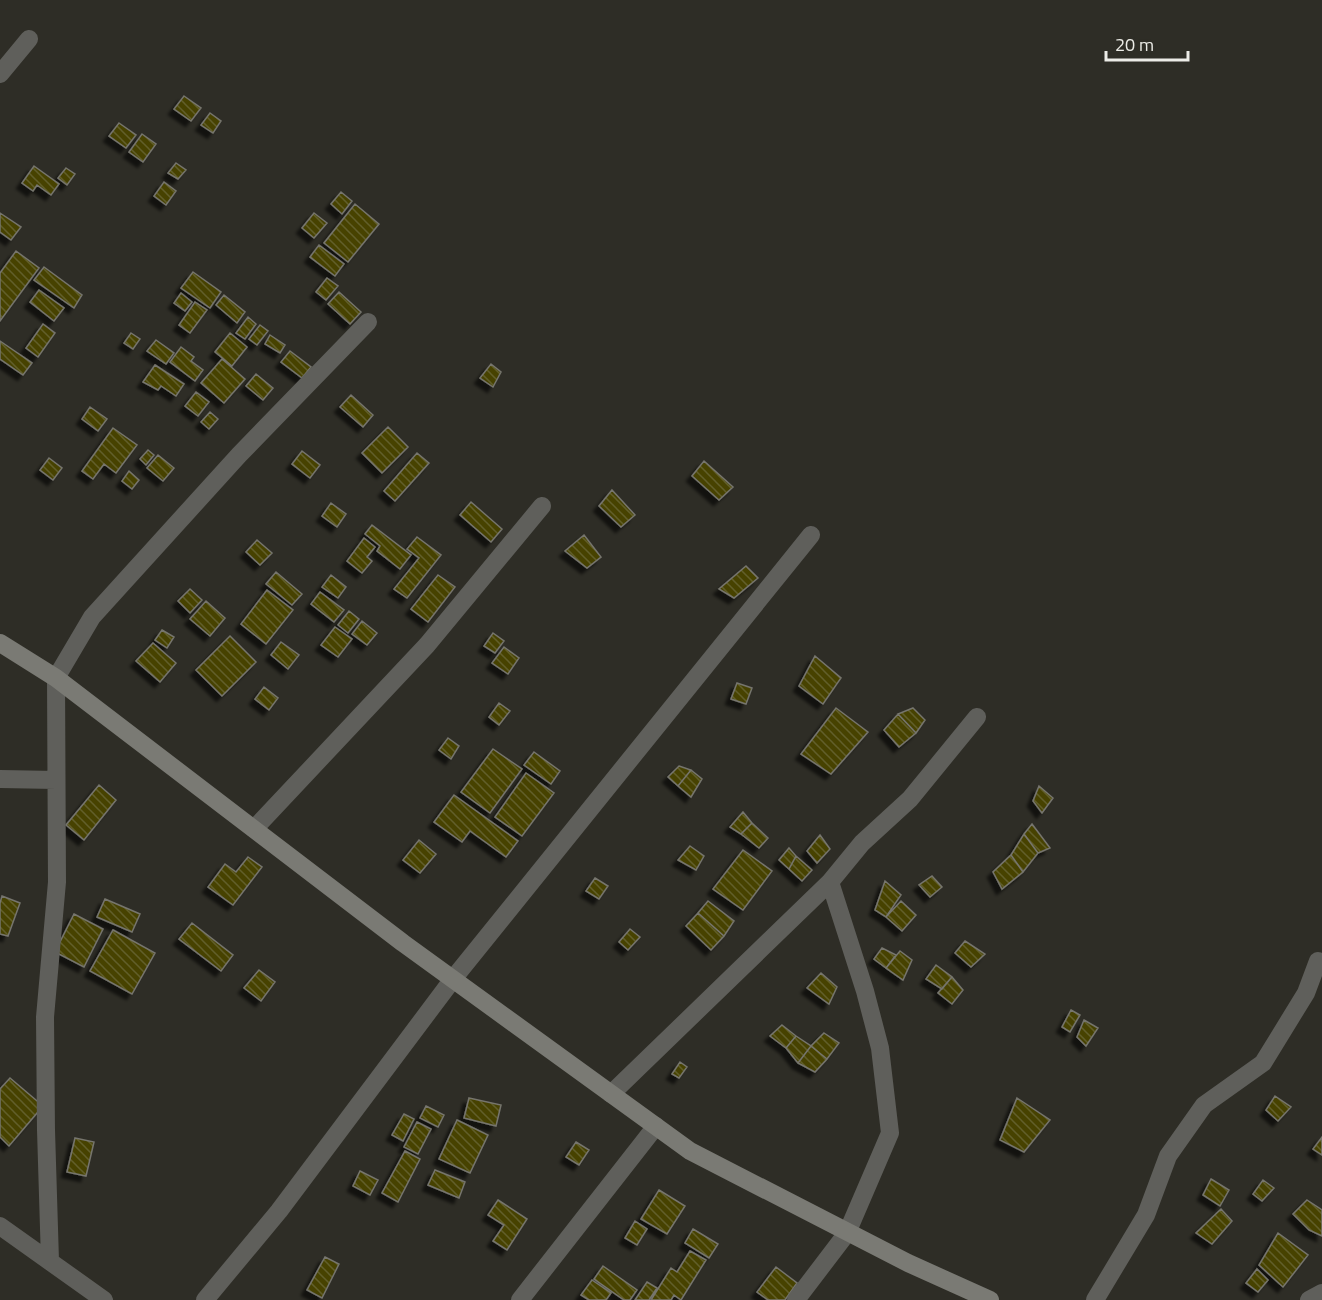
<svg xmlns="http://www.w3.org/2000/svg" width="1322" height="1300" font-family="'Titillium Web',sans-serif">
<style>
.building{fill:url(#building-back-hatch);stroke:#76756d;stroke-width:1.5;filter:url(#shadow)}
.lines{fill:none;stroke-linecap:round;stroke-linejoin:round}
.street{stroke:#5f5f5b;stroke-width:18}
.secondary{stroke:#7a7a74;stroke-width:18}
</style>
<defs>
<pattern id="building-back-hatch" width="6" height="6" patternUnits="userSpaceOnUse" patternTransform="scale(1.5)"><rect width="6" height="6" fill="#474305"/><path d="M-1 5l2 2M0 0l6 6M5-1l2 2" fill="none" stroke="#625e29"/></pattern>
<filter id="shadow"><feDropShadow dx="-5.5" dy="5.5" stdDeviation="1.5" flood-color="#0009"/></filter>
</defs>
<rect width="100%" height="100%" fill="#2e2d26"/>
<path class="building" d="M 184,96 L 201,108 L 191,121 L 174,109 Z
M 210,113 L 221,121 L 213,133 L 201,125 Z
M 119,123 L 136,135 L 126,148 L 109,136 Z
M 142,134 L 156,144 L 143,162 L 129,152 Z
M 176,163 L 186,170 L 178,179 L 168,173 Z
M 34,166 L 59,184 L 51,195 L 37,185 L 33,191 L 22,183 Z
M 66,168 L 75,174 L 67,185 L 58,178 Z
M 164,182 L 176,191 L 166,205 L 154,196 Z
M 341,192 L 352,201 L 342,214 L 331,204 Z
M 355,204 L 379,224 L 348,262 L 324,243 Z
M 0,213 L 21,227 L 11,240 L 0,232 Z
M 314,213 L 327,223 L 314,238 L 302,228 Z
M 319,245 L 344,264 L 335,276 L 310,257 Z
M 16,251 L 39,268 L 0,321 L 0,273 Z
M 44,267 L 82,295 L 74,308 L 34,280 Z
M 193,272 L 221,292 L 210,308 L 181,288 Z
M 327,278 L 338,286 L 326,300 L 316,292 Z
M 39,290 L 64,308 L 54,321 L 30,302 Z
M 339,292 L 361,312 L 350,324 L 328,304 Z
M 181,293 L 192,302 L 185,311 L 174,303 Z
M 224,295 L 245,312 L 237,323 L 216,305 Z
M 195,302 L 207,310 L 190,333 L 179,325 Z
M 248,317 L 256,324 L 245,339 L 236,333 Z
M 43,324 L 55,333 L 38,357 L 26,348 Z
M 260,325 L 268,331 L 257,345 L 249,339 Z
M 131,333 L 140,339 L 133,349 L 124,343 Z
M 230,333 L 247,347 L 232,366 L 215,352 Z
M 270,335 L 285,345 L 280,353 L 265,344 Z
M 156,340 L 174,353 L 166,364 L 147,351 Z
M 0,341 L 32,363 L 23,375 L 0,359 Z
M 181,347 L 194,357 L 191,361 L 203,370 L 195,381 L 170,362 Z
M 290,351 L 311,367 L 302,378 L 281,362 Z
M 222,359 L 245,379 L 224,403 L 201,383 Z
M 491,364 L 501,372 L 493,387 L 480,378 Z
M 155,365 L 184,384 L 176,396 L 161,386 L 158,390 L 143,382 Z
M 256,374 L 273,388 L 263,400 L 246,386 Z
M 196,392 L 209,402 L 198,416 L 185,406 Z
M 351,395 L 373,415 L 363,427 L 340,407 Z
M 90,407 L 107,419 L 98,431 L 82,419 Z
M 210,412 L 218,419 L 209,429 L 201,422 Z
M 388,427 L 408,447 L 382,473 L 362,453 Z
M 113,428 L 137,445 L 116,473 L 104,464 L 93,479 L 82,471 Z
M 148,450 L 154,455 L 146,465 L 140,459 Z
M 302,451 L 320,465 L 310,478 L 292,464 Z
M 417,453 L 429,463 L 395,501 L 384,491 Z
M 158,455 L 174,468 L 163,481 L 147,468 Z
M 49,458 L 62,468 L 53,480 L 40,470 Z
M 704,461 L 733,487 L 719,500 L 692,476 Z
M 129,471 L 139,480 L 132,489 L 122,481 Z
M 612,490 L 635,515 L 621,527 L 599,506 Z
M 471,502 L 502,529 L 491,542 L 460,515 Z
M 331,503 L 346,514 L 337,527 L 322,516 Z
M 372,525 L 411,555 L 400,569 L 377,551 L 380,546 L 365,534 Z
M 584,535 L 601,557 L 587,568 L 565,551 Z
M 417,537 L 441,555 L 407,598 L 394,589 L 419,558 L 407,549 Z
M 364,538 L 375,547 L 367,557 L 372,561 L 362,573 L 347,561 Z
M 257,540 L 272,553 L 260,565 L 246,552 Z
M 746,566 L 758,578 L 734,598 L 719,589 Z
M 276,572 L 302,594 L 292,605 L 266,584 Z
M 331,575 L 346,587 L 338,598 L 322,587 Z
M 438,575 L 455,587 L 428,622 L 411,609 Z
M 190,589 L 202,600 L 190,613 L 178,601 Z
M 267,590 L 293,610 L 266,644 L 241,624 Z
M 320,592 L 344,610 L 334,622 L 311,604 Z
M 206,601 L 225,618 L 210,636 L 190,619 Z
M 349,611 L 359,619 L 348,633 L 338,625 Z
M 362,621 L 377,633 L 367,645 L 352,634 Z
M 335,627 L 352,639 L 338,657 L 321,645 Z
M 162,630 L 174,637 L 167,648 L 155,640 Z
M 493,633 L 504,641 L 495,653 L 484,646 Z
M 230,636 L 256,662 L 222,696 L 196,670 Z
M 281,642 L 299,655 L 288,669 L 271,655 Z
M 153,643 L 176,663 L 160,682 L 136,661 Z
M 504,647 L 519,658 L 508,674 L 492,663 Z
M 815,656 L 841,678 L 823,704 L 799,686 Z
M 737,683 L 752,688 L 746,704 L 731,699 Z
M 264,687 L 278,698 L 269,710 L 255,699 Z
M 499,703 L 510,711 L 499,725 L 489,717 Z
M 836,708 L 868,732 L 831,774 L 801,754 Z
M 913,708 L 925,720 L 916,733 L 898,714 Z
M 898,714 L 916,733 L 899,747 L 884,730 Z
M 448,738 L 459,746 L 451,759 L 439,750 Z
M 493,749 L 522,769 L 490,813 L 461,792 Z
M 534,752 L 560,771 L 551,784 L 524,765 Z
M 679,766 L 691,770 L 678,786 L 668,777 Z
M 691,770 L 702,779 L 691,797 L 678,786 Z
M 526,773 L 554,793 L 522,836 L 495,817 Z
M 99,785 L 116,800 L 84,840 L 66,825 Z
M 1039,786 L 1053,798 L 1042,813 L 1033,801 Z
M 454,795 L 518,841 L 506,857 L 470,831 L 462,842 L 434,822 Z
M 743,812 L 752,823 L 741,834 L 730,827 Z
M 752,823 L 768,838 L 759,848 L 741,834 Z
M 1032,824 L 1050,848 L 1038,853 L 1024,834 Z
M 1024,834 L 1038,853 L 1023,872 L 1011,855 Z
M 820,835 L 830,849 L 817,863 L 807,851 Z
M 419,840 L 436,854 L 420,873 L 403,860 Z
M 690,846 L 704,856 L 696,870 L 678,860 Z
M 789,848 L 796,856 L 789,869 L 779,860 Z
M 743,850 L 772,871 L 743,910 L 713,889 Z
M 1011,855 L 1023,872 L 1002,889 L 993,872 Z
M 796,856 L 812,870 L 802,881 L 789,869 Z
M 248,857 L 262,867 L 233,905 L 208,887 L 225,864 L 236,872 Z
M 932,876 L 942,887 L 930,897 L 919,885 Z
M 595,878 L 608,886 L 599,899 L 586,891 Z
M 885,881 L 901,895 L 886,917 L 875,910 Z
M 2,896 L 20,903 L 8,936 L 0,934 L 0,903 Z
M 105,899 L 140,914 L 132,932 L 97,917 Z
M 708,901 L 734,921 L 724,936 L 698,913 Z
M 901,901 L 916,915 L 902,931 L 886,917 Z
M 698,913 L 724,936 L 711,950 L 686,926 Z
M 74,914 L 103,929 L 84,967 L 55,952 Z
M 192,923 L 233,955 L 221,971 L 179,939 Z
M 630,929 L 640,937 L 628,950 L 619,942 Z
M 113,930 L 155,953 L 132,994 L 90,971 Z
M 965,941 L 985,954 L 971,967 L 955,953 Z
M 882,948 L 896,955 L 886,968 L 874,959 Z
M 900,951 L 912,960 L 903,980 L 886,968 Z
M 936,965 L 952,977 L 942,989 L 926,979 Z
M 259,970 L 275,982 L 261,1001 L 244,988 Z
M 821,973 L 837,987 L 829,1004 L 807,988 Z
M 952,977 L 963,990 L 952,1004 L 938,993 Z
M 1071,1010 L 1080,1015 L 1070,1032 L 1062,1027 Z
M 1084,1020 L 1098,1028 L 1086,1046 L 1077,1037 Z
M 782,1025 L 796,1036 L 786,1048 L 770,1036 Z
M 824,1033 L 839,1043 L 827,1059 L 811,1046 Z
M 796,1036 L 811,1046 L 798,1063 L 786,1048 Z
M 811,1046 L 827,1059 L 815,1072 L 798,1063 Z
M 680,1062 L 687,1067 L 679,1078 L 672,1074 Z
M 10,1078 L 43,1106 L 9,1146 L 0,1137 L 0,1089 Z
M 1275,1096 L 1291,1107 L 1278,1121 L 1266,1110 Z
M 469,1098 L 501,1105 L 496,1126 L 464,1118 Z
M 1017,1098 L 1050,1120 L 1024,1152 L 1000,1140 Z
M 426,1106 L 444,1115 L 438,1127 L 420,1118 Z
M 404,1114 L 414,1119 L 403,1141 L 392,1135 Z
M 457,1120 L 488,1135 L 470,1173 L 439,1159 Z
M 417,1122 L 431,1129 L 418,1154 L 404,1147 Z
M 1322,1137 L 1322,1155 L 1313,1149 Z
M 75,1138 L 94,1142 L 86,1176 L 67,1172 Z
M 576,1142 L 589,1150 L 579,1165 L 566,1157 Z
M 405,1151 L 420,1159 L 398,1202 L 382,1193 Z
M 435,1170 L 465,1182 L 459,1198 L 428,1185 Z
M 360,1171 L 378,1180 L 370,1195 L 353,1186 Z
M 1211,1179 L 1229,1190 L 1220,1206 L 1203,1195 Z
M 1263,1180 L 1274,1188 L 1262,1201 L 1253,1194 Z
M 659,1190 L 685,1206 L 667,1234 L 641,1219 Z
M 498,1200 L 527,1219 L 507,1250 L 493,1241 L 504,1225 L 488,1215 Z
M 1307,1200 L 1322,1210 L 1322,1236 L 1309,1230 L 1293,1214 Z
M 1221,1209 L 1232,1221 L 1212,1244 L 1196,1233 Z
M 635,1221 L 647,1229 L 637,1245 L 625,1238 Z
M 693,1229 L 718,1244 L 709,1258 L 685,1243 Z
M 1278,1233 L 1308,1255 L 1283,1287 L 1259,1265 Z
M 690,1251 L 706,1260 L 681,1300 L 674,1295 L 671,1300 L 651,1300 L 671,1268 L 677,1272 Z
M 325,1257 L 339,1264 L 322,1298 L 307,1290 Z
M 603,1266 L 637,1290 L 630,1300 L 624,1300 L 594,1279 Z
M 776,1267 L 797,1283 L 785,1300 L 768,1300 L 757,1292 Z
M 1257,1269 L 1268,1280 L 1258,1292 L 1246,1283 Z
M 592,1280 L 611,1293 L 606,1300 L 589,1300 L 581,1295 Z
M 647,1282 L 657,1288 L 649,1300 L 635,1300 Z"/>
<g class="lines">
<path class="street" d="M 0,74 L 29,39
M 0,779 L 56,780
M 254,829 L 427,645 L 542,506
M 611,1094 L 830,882
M 0,1226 L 104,1300
M 50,1261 L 46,1130 L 45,1017 L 57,882 L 56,678 L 92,617 L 239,455 L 368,322
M 205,1300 L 279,1211 L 453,979 L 811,535
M 520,1300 L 656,1126
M 796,1300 L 847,1233 L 890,1133 L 880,1048 L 865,991 L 830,882 L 862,843 L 910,799 L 977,717
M 1095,1300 L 1146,1215 L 1168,1156 L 1204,1105 L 1263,1063 L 1306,993 L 1318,961
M 1309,1300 L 1322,1293"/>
<path class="secondary" d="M 0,643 L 56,678 L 403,943 L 690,1151 L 908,1263 L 990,1300"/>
</g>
<path d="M1106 51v9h82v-9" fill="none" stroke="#ecece7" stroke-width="3"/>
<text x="1115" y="51" font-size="18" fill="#ecece7" stroke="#2e2d26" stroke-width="4.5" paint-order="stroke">20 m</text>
</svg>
